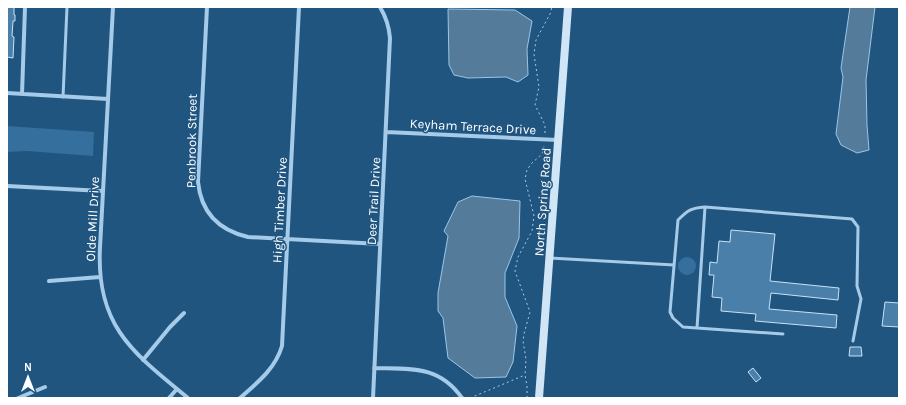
<svg xmlns="http://www.w3.org/2000/svg" width="906" height="405" font-family="Karla,sans-serif">
<style>
.green{fill:#346f9e}
.water{fill:#557b9a;stroke:#99c7e9}
.building{fill:#497fa9;stroke:#c9e2f6}
.lines{fill:none;stroke-linecap:round;stroke-linejoin:round}
.path{stroke:#a5cbe8;stroke-width:1;stroke-dasharray:2 3;stroke-linecap:butt}
.lane{stroke:#a5cbe8;stroke-width:3}
.street{stroke:#a5cbe8;stroke-width:4}
.secondary{stroke:#d0e5f6;stroke-width:8}
.labels{text-anchor:middle;stroke-width:3;stroke-linejoin:round;paint-order:stroke}
.street-label{font-size:13px;fill:#fff;stroke:#205580}
</style>
<rect width="100%" height="100%" fill="#205580"/>
<path class="green" d="M 7,126 L 94,132 L 93,156 L 27,151 L 7,152 Z
M678 266a9 9 0 1 1 18 0a9 9 0 1 1-18 0Z"/>
<path class="water" d="M 850,7 L 875,7 L 866,80 L 867,125 L 869,150 L 857,153 L 841,145 L 836,134 L 843,77 L 841,68 Z
M 448,9 L 515,10 L 532,21 L 527,49 L 528,75 L 518,82 L 506,77 L 468,78 L 454,75 L 449,65 Z
M 472,196 L 520,201 L 519,238 L 505,273 L 505,297 L 517,326 L 513,362 L 506,377 L 475,378 L 448,358 L 443,318 L 438,311 L 438,293 L 448,236 L 444,231 L 458,202 Z"/>
<path class="building" d="M 7,7 L 14,7 L 14,15 L 15,15 L 15,21 L 13,21 L 12,36 L 14,37 L 13,58 L 7,57 Z
M 731,230 L 775,234 L 770,281 L 839,288 L 838,300 L 771,293 L 769,309 L 837,315 L 836,328 L 755,321 L 756,314 L 721,311 L 722,298 L 712,297 L 714,275 L 709,275 L 710,262 L 717,263 L 719,241 L 730,242 Z
M 885,302 L 899,303 L 899,327 L 882,326 Z
M 850,347 L 861,347 L 862,356 L 849,356 Z
M 753,368 L 761,378 L 756,382 L 748,372 Z"/>
<g class="lines">
<path class="path" d="M 545,133 L 545,125 L 535,105 L 539,87 L 534,54 L 536,40 L 550,14 L 552,7
M 470,398 L 525,375
M 527,398 L 527,386 L 525,375 L 526,359 L 523,341 L 524,334 L 530,312 L 515,271 L 518,257 L 532,231 L 534,216 L 525,179 L 527,170 L 531,164 L 542,154 L 544,146"/>
<path class="lane" d="M 63,97 L 67,7
M 550,258 L 674,265
M 697,328 L 705,207
M 783,334 L 683,327 L 673,318 L 670,312 L 678,220 C 688,210 691,208 705,207 L 852,219 L 858,227 L 857,286 L 861,299 L 853,341"/>
<path class="street" d="M 113,7 L 100,247 C 96,326 132,352 188,398
M 207,7 L 198,182 C 201,212 218,230 248,237 L 380,244
M 7,93 L 108,99
M 22,94 L 25,7
M 386,132 L 558,140
M 7,186 L 103,191
M 49,281 L 100,277
M 143,360 L 170,327 L 184,313
M 374,368 C 411,369 439,365 462,398
M 18,398 L 45,387
M 169,398 L 177,389
M 240,398 C 258,382 275,369 282,346 L 299,7
M 373,398 L 390,38 C 389,26 386,17 380,7"/>
<path class="secondary" d="M 539,398 L 568,7"/>
</g>
<g class="labels">
<g class="street-label">
<text transform="translate(473 126) rotate(3)" y="5">Keyham Terrace Drive</text>
<text transform="translate(191 141) rotate(-89)" y="5">Penbrook Street</text>
<text transform="translate(373 201) rotate(-87)" y="5">Deer Trail Drive</text>
<text transform="translate(542 202) rotate(-86)" y="5">North Spring Road</text>
<text transform="translate(279 210) rotate(-87)" y="5">High Timber Drive</text>
<text transform="translate(92 219) rotate(-87)" y="5">Olde Mill Drive</text>
</g>
</g>
<rect width="906" height="405" fill="none" stroke="#ffffff" stroke-width="16"/>
<g transform="translate(28 377)" stroke="#205580" stroke-width="3" paint-order="stroke">
<path d="M0-3L7 15L0 10L-7 15Z" fill="#ffffff"/>
<text y="-6" font-size="11" font-weight="bold" text-anchor="middle" fill="#ffffff">N</text>
</g>
</svg>
